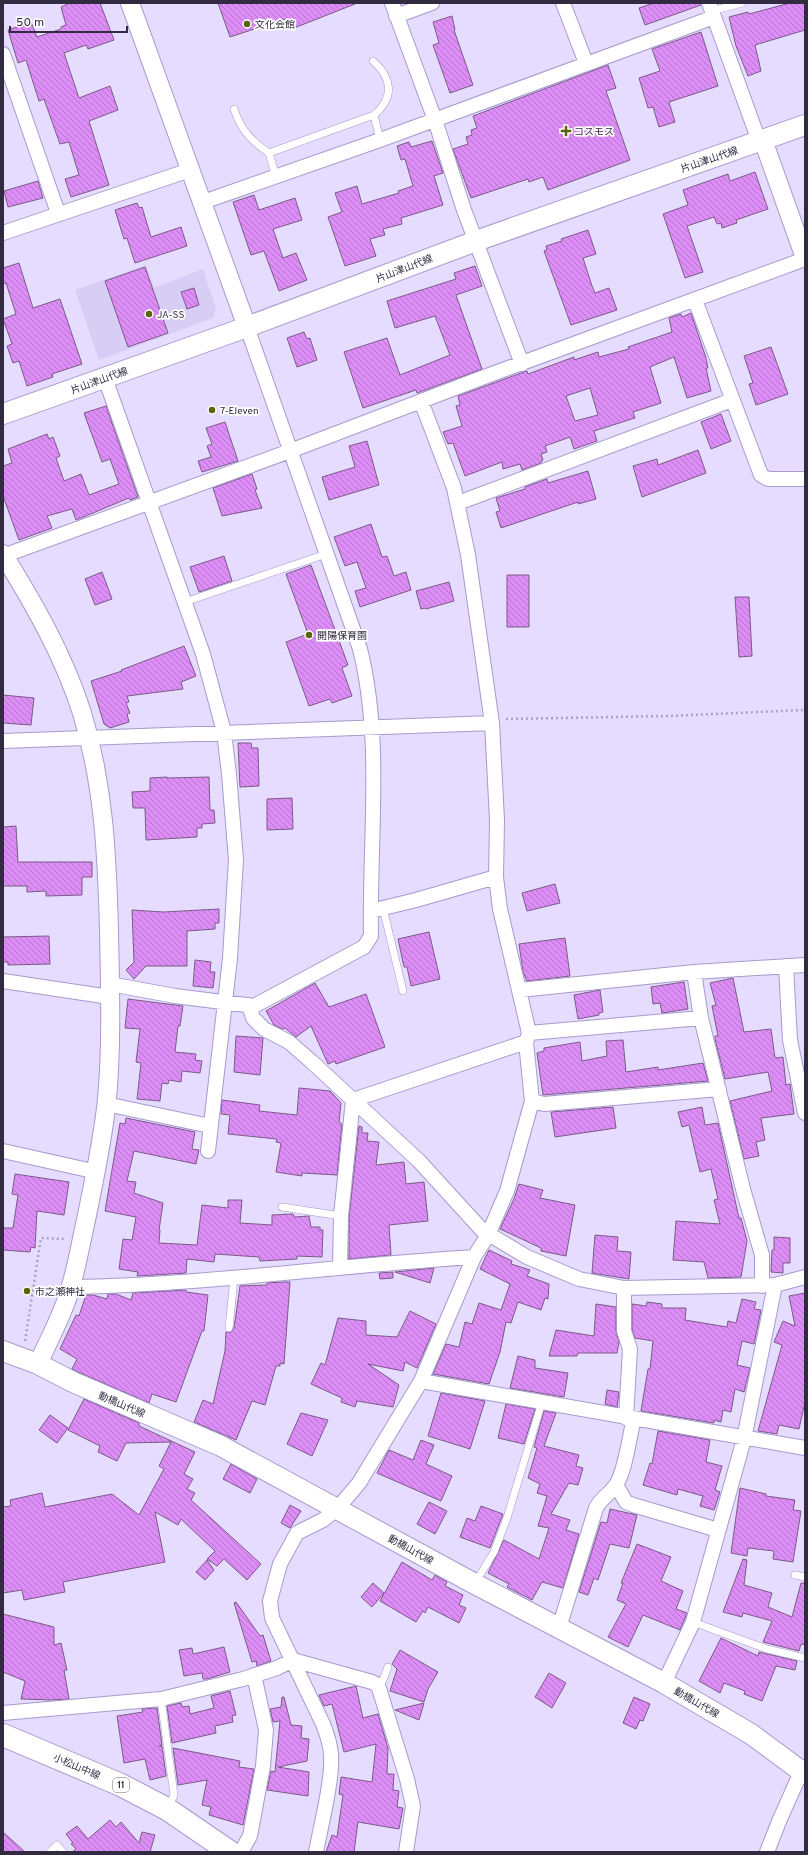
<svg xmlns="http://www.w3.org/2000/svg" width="808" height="1855" font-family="Overpass,'Noto Sans JP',sans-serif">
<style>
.built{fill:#d8cdf4}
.building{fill:url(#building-back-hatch);stroke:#7c5a87;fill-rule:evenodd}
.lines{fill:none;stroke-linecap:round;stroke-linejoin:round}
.service-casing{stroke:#a999d0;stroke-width:8}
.minor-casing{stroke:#a999d0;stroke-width:16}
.tertiary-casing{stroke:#a999d0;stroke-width:20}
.secondary-casing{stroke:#a999d0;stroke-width:22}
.primary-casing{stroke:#a999d0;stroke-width:24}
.path{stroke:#aaa2c1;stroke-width:2.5;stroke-dasharray:2 3;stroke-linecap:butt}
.service{stroke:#fff;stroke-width:7}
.minor{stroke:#fff;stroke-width:14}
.tertiary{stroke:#fff;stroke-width:18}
.secondary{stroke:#fff;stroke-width:20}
.primary{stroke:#fff;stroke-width:22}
.poi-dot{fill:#596507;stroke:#fff;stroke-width:1.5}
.labels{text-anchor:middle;stroke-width:3.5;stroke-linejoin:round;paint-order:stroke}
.shield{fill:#fff;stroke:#6f6a79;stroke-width:1}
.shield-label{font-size:9px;font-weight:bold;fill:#312a40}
.poi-label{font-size:10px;fill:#312a40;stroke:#fff;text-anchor:start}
.street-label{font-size:10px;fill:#312a40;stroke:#fff}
</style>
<defs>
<pattern id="building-back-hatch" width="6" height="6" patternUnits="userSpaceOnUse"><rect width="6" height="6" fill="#dd8ef6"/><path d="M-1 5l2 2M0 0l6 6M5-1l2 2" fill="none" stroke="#b474c9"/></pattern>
</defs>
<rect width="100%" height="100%" fill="#e5dcff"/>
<path class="built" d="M 146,265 L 154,288 L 203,269 L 216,309 L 213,318 L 99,360 L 75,290 Z"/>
<path class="building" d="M 70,3 L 100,3 L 114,40 L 88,49 L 86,45 L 64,53 L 79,98 L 110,86 L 118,110 L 89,121 L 109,185 L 71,197 L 65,179 L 79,175 L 69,142 L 60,144 L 44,99 L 39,101 L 26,60 L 18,63 L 8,30 L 31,22 L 37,37 L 61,29 L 61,27 L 66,25 L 61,7 Z
M 218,3 L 355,3 L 355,4 L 289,30 L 285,19 L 230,37 Z
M 654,3 L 701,3 L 701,5 L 645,25 L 639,8 Z
M 790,3 L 805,3 L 805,30 L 755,45 L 761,71 L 748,76 L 736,46 L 729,17 L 748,12 L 749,14 Z
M 452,16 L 455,30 L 454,30 L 473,85 L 450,93 L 433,45 L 439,43 L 433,22 Z
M 701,32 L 718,86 L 669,102 L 675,122 L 659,127 L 653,107 L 648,108 L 639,78 L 660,71 L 652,49 Z
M 608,65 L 616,88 L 606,91 L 630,160 L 548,190 L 543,177 L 529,182 L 528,179 L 471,198 L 453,149 L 468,144 L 466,137 L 472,135 L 471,130 L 477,128 L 473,116 Z
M 432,141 L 443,173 L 434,176 L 443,205 L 401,218 L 402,224 L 383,229 L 385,235 L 370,239 L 376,256 L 345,266 L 328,217 L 342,212 L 335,193 L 357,186 L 362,204 L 399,193 L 398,191 L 413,186 L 405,159 L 401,160 L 397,146 L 409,142 L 411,147 Z
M 755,172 L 768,209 L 736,220 L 737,223 L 722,228 L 721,223 L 717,224 L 714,217 L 687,226 L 703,272 L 685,278 L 663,214 L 688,205 L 683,190 L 728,174 L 730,181 Z
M 38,181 L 43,198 L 8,207 L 4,191 Z
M 254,195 L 259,210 L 295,198 L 302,220 L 273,229 L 283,258 L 296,253 L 307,280 L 279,291 L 264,251 L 251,255 L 233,202 Z
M 137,203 L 139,208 L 142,207 L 151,237 L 181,227 L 187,246 L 135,263 L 127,238 L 124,239 L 115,210 Z
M 588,230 L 596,254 L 583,258 L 592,286 L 595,293 L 609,288 L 617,310 L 571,325 L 544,251 L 547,250 L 546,246 L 562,241 L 561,239 Z
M 19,263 L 33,308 L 60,299 L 82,364 L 52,374 L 53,377 L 27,386 L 19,361 L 13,363 L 7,346 L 12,344 L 3,319 L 16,314 L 6,283 L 3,284 L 3,268 Z
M 475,266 L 482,286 L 456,295 L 482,369 L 417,393 L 416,390 L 363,408 L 344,352 L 387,338 L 400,375 L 450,355 L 435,316 L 395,328 L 387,301 L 456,279 L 454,273 Z
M 145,267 L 168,333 L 128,347 L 105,281 Z
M 194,288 L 199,305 L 187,309 L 181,292 Z
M 691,313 L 706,358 L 708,368 L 706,368 L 711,391 L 687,398 L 674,357 L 650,367 L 661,403 L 633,412 L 635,418 L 594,431 L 597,441 L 574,449 L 570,437 L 545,446 L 547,452 L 541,454 L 543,460 L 541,461 L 541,463 L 522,470 L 520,464 L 503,469 L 502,462 L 465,476 L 453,443 L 448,444 L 443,432 L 462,426 L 456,406 L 460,405 L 458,396 L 524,372 L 527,371 L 528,374 L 574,357 L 574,360 L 598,352 L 599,357 L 629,349 L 628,347 L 672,332 L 669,318 L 681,314 L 682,317 ZM 590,388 L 598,415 L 575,421 L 566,396 Z
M 304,332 L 307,339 L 310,338 L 317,360 L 297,367 L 287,338 Z
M 771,347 L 788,394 L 756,405 L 749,384 L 753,383 L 744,356 Z
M 106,406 L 138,497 L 130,500 L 129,498 L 76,520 L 72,509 L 47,516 L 52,528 L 19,540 L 3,496 L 3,466 L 12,463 L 8,449 L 47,434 L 49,439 L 53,437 L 60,456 L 56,458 L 64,481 L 81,474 L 89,495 L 119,484 L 110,459 L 102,462 L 84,413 Z
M 721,414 L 731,441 L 711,449 L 701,422 Z
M 225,422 L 238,461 L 202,472 L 198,461 L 211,457 L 207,446 L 212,444 L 206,428 Z
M 367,441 L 379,485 L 329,500 L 322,477 L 355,467 L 349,446 Z
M 698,450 L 706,473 L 642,497 L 633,466 L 657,459 L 658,465 Z
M 588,471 L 596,499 L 578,504 L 578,502 L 501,528 L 496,512 L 500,511 L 496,498 L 525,489 L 525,487 L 547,479 L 548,483 Z
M 252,474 L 257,489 L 255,490 L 262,508 L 222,516 L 213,488 Z
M 371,524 L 382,557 L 387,556 L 394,576 L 406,572 L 411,590 L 360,607 L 355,591 L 366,588 L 357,562 L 345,566 L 334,537 Z
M 224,556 L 232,581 L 199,592 L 190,567 Z
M 311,565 L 348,665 L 342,668 L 352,696 L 332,703 L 330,699 L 309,706 L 286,642 L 308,634 L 286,574 Z
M 102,572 L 112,599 L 95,605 L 85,579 Z
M 507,575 L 529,575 L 529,627 L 507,627 Z
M 449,582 L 454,601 L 426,609 L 425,608 L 421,609 L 416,591 Z
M 735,597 L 749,597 L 752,656 L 739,657 Z
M 184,646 L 196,676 L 181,682 L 183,689 L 127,696 L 129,702 L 126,703 L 130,713 L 127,714 L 129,722 L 110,728 L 104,724 L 91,681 L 122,671 L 121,670 Z
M 3,695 L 34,698 L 31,725 L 3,723 Z
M 238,743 L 251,743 L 252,748 L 258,748 L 259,786 L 240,787 Z
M 167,777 L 167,778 L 209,777 L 210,810 L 214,810 L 215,823 L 202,824 L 202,828 L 197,828 L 197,837 L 146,840 L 145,808 L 133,808 L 132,792 L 150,791 L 150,778 Z
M 292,798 L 293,829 L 267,830 L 267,799 Z
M 16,826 L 18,862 L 92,862 L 92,877 L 82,877 L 82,895 L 46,896 L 46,891 L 27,892 L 27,886 L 3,886 L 3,827 Z
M 555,884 L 560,903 L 527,911 L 522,893 Z
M 219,909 L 219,923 L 215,923 L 215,929 L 187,931 L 187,966 L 146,966 L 134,979 L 126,970 L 134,962 L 132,910 L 164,912 Z
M 429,932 L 440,979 L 411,986 L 407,967 L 404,967 L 398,939 Z
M 49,936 L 50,964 L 8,965 L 8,962 L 3,962 L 3,937 Z
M 565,938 L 570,976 L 527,981 L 523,972 L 519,944 Z
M 195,960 L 211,962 L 210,972 L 215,972 L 213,988 L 193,986 Z
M 733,978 L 744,1032 L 771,1029 L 775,1058 L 783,1057 L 786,1085 L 790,1084 L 794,1114 L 761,1118 L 765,1140 L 756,1142 L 759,1156 L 744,1159 L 730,1101 L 772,1091 L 768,1072 L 725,1079 L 715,1039 L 715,1036 L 718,1036 L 712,1006 L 716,1005 L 710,983 Z
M 684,982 L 688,1009 L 662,1013 L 660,1003 L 653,1004 L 651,987 Z
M 315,983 L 329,1007 L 366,994 L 385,1047 L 336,1064 L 335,1061 L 328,1064 L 311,1026 L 296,1037 L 285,1028 L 283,1029 L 274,1025 L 266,1011 Z
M 600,990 L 603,1012 L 599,1013 L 599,1015 L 578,1019 L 574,995 Z
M 128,999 L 183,1006 L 180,1026 L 178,1026 L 175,1052 L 196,1054 L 195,1060 L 202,1061 L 200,1073 L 182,1071 L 181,1082 L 169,1080 L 168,1084 L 162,1083 L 160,1101 L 137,1099 L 141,1063 L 136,1062 L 140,1029 L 125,1028 Z
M 236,1036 L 263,1038 L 260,1075 L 234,1072 Z
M 623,1040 L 626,1072 L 658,1067 L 658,1070 L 703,1063 L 708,1081 L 543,1095 L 537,1053 L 544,1051 L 544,1048 L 580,1042 L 582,1061 L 607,1056 L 606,1041 Z
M 299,1088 L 330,1091 L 341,1103 L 339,1122 L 342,1124 L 337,1175 L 302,1173 L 302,1176 L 276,1172 L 281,1143 L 276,1142 L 277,1139 L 228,1134 L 230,1115 L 221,1114 L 222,1100 L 260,1105 L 259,1111 L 297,1115 Z
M 613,1107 L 616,1128 L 555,1137 L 551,1112 Z
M 702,1107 L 705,1125 L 718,1123 L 739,1218 L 741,1218 L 747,1241 L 741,1277 L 708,1278 L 704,1262 L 673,1260 L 676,1221 L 720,1224 L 714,1200 L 718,1199 L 711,1169 L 700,1172 L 689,1125 L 682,1127 L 678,1112 Z
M 126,1118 L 195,1132 L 192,1149 L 199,1150 L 196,1164 L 134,1151 L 127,1181 L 136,1182 L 134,1193 L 163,1203 L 159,1230 L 160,1230 L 159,1243 L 197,1245 L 202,1205 L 228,1208 L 228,1200 L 242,1200 L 240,1223 L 272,1225 L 272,1215 L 293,1214 L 295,1217 L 309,1216 L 311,1227 L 320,1227 L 320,1230 L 323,1230 L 322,1257 L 297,1256 L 297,1259 L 260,1261 L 259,1257 L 215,1254 L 214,1262 L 187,1259 L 186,1273 L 137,1276 L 138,1272 L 119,1269 L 123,1239 L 132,1240 L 136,1217 L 105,1211 L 120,1123 L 125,1124 Z
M 359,1126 L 362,1127 L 362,1133 L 368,1133 L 367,1141 L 379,1142 L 376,1165 L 404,1162 L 406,1184 L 424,1182 L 428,1221 L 389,1225 L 391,1255 L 349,1259 L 349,1217 Z
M 15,1174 L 69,1182 L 64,1215 L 37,1211 L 35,1248 L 31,1247 L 30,1252 L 3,1250 L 3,1228 L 13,1228 L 18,1195 L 12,1194 Z
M 519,1184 L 543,1190 L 540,1198 L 575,1205 L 566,1256 L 541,1251 L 541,1248 L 500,1229 L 514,1199 Z
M 595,1235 L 618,1237 L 617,1251 L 631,1252 L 629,1279 L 592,1273 Z
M 774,1237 L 790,1238 L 790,1263 L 783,1263 L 783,1273 L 771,1272 L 772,1250 L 774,1250 Z
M 489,1250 L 512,1261 L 511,1264 L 530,1270 L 527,1276 L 549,1284 L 548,1299 L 545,1298 L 541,1310 L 518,1302 L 511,1323 L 506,1322 L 500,1352 L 489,1384 L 433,1374 L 446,1344 L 459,1347 L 465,1322 L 472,1324 L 479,1303 L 501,1310 L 510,1284 L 480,1269 Z
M 434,1268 L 430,1283 L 395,1272 L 424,1269 Z
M 393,1272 L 393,1278 L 380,1279 L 379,1273 Z
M 283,1282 L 290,1282 L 284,1364 L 280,1363 L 280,1366 L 276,1366 L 265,1405 L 252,1401 L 236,1440 L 194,1422 L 203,1400 L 213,1404 L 225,1351 L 226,1332 L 231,1332 L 234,1328 L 240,1286 L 267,1285 L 267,1283 Z
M 186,1290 L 186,1292 L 208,1295 L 204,1331 L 202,1331 L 176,1402 L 152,1394 L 149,1403 L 78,1372 L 72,1369 L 77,1359 L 60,1349 L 76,1315 L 79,1316 L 86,1295 L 93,1295 L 107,1299 L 108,1294 L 116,1294 L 131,1300 L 133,1293 Z
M 805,1293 L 805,1402 L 799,1429 L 779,1425 L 777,1434 L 758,1431 L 782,1345 L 774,1342 L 783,1321 L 795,1326 L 789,1296 Z
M 742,1299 L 756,1302 L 754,1309 L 761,1310 L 754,1344 L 742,1341 L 737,1365 L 750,1368 L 744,1392 L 735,1389 L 731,1412 L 723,1410 L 721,1422 L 714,1420 L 714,1423 L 641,1411 L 648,1369 L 650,1369 L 653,1341 L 635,1338 L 632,1330 L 632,1304 L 646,1306 L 647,1302 L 662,1304 L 662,1308 L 686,1308 L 685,1320 L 727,1327 L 728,1321 L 736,1323 Z
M 596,1304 L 616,1307 L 616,1331 L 619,1342 L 617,1353 L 578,1353 L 577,1356 L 549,1356 L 556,1330 L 594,1336 Z
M 410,1311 L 436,1324 L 417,1368 L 405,1362 L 403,1371 L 368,1364 L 399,1385 L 393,1407 L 357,1401 L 355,1407 L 341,1402 L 342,1398 L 311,1384 L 321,1363 L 325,1365 L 338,1318 L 366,1321 L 366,1335 L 397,1337 Z
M 518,1356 L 535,1360 L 535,1368 L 568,1373 L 564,1397 L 510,1388 Z
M 607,1390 L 619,1392 L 617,1407 L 605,1404 Z
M 441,1393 L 485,1401 L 470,1449 L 428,1436 Z
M 84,1399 L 139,1423 L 139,1426 L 195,1452 L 184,1474 L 193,1479 L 187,1489 L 195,1493 L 191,1500 L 261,1564 L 247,1580 L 224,1559 L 217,1566 L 207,1559 L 215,1551 L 181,1519 L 178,1525 L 155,1512 L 165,1562 L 63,1582 L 65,1592 L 24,1600 L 22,1590 L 3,1593 L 3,1507 L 11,1506 L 10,1500 L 42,1493 L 45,1507 L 112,1494 L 139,1515 L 164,1469 L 159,1466 L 171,1442 L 126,1443 L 117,1461 L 98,1452 L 100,1446 L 68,1430 Z
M 506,1404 L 535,1409 L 524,1444 L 498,1438 Z
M 544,1411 L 556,1413 L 544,1446 L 579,1455 L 576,1466 L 583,1468 L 578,1485 L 569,1483 L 551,1514 L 570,1520 L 566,1530 L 579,1534 L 563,1588 L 542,1582 L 532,1600 L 507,1587 L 509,1584 L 488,1573 L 504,1540 L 539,1559 L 549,1528 L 538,1526 L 547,1496 L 537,1493 L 540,1484 L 528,1478 L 537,1448 L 534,1447 Z
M 301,1413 L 328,1420 L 312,1456 L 287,1444 Z
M 50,1415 L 68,1428 L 57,1443 L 39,1430 Z
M 658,1431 L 710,1440 L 706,1462 L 722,1466 L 715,1490 L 720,1492 L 714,1510 L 700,1506 L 703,1496 L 678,1489 L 677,1495 L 643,1485 L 650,1463 L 652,1464 Z
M 421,1440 L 434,1445 L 426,1464 L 452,1476 L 441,1501 L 377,1473 L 389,1450 L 413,1460 Z
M 231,1464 L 257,1479 L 250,1493 L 223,1479 Z
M 740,1488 L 766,1494 L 766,1496 L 795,1500 L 793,1510 L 801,1511 L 793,1562 L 773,1559 L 774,1551 L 748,1548 L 747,1556 L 731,1553 Z
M 429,1502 L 447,1511 L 435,1534 L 417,1524 Z
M 290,1505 L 301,1511 L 290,1528 L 281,1523 Z
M 481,1506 L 503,1514 L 490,1548 L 460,1537 L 467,1518 L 475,1521 Z
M 610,1509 L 637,1515 L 629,1548 L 610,1544 L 598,1580 L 594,1578 L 588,1595 L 579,1592 L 601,1522 L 607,1523 Z
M 637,1544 L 671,1557 L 661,1581 L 683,1591 L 676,1609 L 687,1613 L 680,1630 L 643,1615 L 628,1647 L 608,1637 L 626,1604 L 617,1600 L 623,1583 L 621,1583 Z
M 743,1559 L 747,1560 L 744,1585 L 772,1593 L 768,1607 L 792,1617 L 801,1583 L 805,1583 L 805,1645 L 801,1644 L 799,1651 L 763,1642 L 772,1621 L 743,1613 L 742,1617 L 723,1612 Z
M 207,1560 L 214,1570 L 205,1580 L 196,1572 Z
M 402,1562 L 432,1580 L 435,1575 L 447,1582 L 445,1586 L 463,1595 L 459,1605 L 466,1608 L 459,1623 L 428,1607 L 425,1613 L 423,1611 L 416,1622 L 380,1601 Z
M 373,1583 L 384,1593 L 372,1607 L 361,1597 Z
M 236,1602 L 260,1636 L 263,1635 L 271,1661 L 257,1666 L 256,1661 L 252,1662 L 234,1603 Z
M 3,1614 L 54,1627 L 54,1645 L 61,1643 L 67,1670 L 64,1670 L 69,1699 L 51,1700 L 21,1699 L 25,1681 L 3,1672 Z
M 721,1638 L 758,1656 L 759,1652 L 797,1661 L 795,1670 L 776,1666 L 762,1701 L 744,1694 L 745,1691 L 724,1683 L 720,1693 L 699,1681 Z
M 224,1647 L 230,1672 L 207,1679 L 203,1679 L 202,1673 L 184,1676 L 179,1650 L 192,1648 L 193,1654 Z
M 400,1650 L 438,1672 L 428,1689 L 424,1702 L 390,1691 L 397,1669 L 392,1664 Z
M 549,1673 L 566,1683 L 552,1708 L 535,1697 Z
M 356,1686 L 363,1718 L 378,1714 L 388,1748 L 387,1774 L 394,1774 L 393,1790 L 399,1791 L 397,1807 L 403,1808 L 399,1829 L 358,1822 L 354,1852 L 326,1852 L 332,1835 L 337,1837 L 343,1795 L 339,1794 L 341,1777 L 372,1782 L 376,1744 L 344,1752 L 332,1704 L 324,1706 L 319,1695 Z
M 230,1691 L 236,1715 L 232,1716 L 233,1722 L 215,1726 L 216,1733 L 172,1743 L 167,1706 L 181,1703 L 182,1707 L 189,1706 L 190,1714 L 214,1708 L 211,1696 Z
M 282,1697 L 284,1697 L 291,1725 L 302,1726 L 301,1738 L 309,1739 L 307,1761 L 278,1767 L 309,1772 L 308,1796 L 267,1790 L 271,1771 L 275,1772 L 280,1721 L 273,1722 L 270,1709 L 281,1707 Z
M 634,1697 L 650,1704 L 643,1721 L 640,1720 L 636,1729 L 623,1723 Z
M 424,1703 L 419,1720 L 395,1710 Z
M 157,1708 L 162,1745 L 159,1746 L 162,1746 L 166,1776 L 150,1780 L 145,1759 L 124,1763 L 117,1716 L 143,1712 L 142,1709 Z
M 173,1748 L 240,1761 L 239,1767 L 254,1769 L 243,1825 L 209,1815 L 211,1807 L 202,1805 L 207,1780 L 178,1785 Z
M 110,1820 L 116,1827 L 121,1822 L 139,1843 L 142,1832 L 155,1835 L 150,1852 L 72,1852 L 76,1849 L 71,1844 L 73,1843 L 66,1834 L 77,1826 L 88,1839 Z
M 3,1832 L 25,1852 L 3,1852 Z"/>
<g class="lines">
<g class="service-casing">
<path id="service" d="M 711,11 L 742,3
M 234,109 C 241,130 251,141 269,153 L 374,115 C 395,97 392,78 373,61
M 374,115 L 380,140
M 269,153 L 276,177
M 185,602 L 326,554
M 383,908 L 403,991
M 282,1207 L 341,1216
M 229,1328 L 234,1278
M 795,1575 L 805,1577
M 475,1583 L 494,1552 L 507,1518 L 542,1402
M 693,1622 L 767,1649 L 805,1658
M 378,1685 L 383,1680 L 388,1667
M 161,1699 L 174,1795 L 168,1808
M 50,1852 L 57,1845 L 63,1852"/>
</g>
<g class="minor-casing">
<path id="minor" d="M 392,3 L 435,120 L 464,210 L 522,364
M 563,3 L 586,63
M 709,3 L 759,141
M 396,16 L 432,3
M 3,54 L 58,213
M 203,202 L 380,140 L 714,17
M 3,233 L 190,170
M 695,300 L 761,475 L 768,479 L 805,479
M 105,378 L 203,654 L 224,732 L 229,774 L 236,860 L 230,958 L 208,1151
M 458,503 L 732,400
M 3,556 L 290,451 L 492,374 L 805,259
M 3,741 L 492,723
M 371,911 L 416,900 L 496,877
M 786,966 L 790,1040 L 805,1113
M 694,972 L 701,1018 L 743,1189 L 762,1255 L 762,1286
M 3,981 L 110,997
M 110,984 L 175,996 L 254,1006 L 364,947 L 371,936 C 369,841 383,741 360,649 L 247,327
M 520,990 L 694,972 L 805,965
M 249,1005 L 253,1018 L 264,1029 L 289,1042 L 312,1062 L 419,1161 L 482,1230 L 527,1257 L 579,1279 L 624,1288 L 775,1285 L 805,1277
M 529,1033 L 701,1018
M 353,1100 L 526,1042
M 532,1101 L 544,1104 L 719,1089
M 106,1104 L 210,1126
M 3,1151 L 97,1172
M 340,1268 L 341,1216 L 353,1100
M 71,1287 C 206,1285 340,1265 474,1257
M 624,1288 L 624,1331 L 630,1349 L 626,1418
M 421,1381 L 805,1448
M 616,1485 L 626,1502 L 633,1505 L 718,1530
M 559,1628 L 596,1508 C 601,1498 610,1494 616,1485 C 626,1469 629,1437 634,1419
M 664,1683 L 693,1622 L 744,1439 L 775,1285
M 3,1713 L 161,1699 L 243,1679 L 277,1668 L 293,1660 L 372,1682 L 378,1685 L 407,1779 L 413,1806 L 406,1852
M 241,1852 L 250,1836 L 263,1766 L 266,1730 L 254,1675
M 316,1852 C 321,1825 333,1779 331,1754 C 330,1743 327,1734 323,1724 L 272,1618 L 270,1601 L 280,1564 L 297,1533 L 323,1520 L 337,1509 L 359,1483 L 421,1381 L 474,1257 L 488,1235 L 507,1191 L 532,1101 L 526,1042 L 529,1033 L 500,909 L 496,877 L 497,820 L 492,723 L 468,555 L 454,488 L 421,401
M 767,1852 L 780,1819 L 801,1772"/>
</g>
<g class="tertiary-casing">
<path id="tertiary" d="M 130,3 L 247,327
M 763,140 L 805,258
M 3,554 C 34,604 64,656 82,713 C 104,786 107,855 109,930 C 110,986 112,1044 107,1099 C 103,1140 94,1180 86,1220 C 81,1242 77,1265 71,1286 C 64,1313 49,1339 38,1364"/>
</g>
<g class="secondary-casing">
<path id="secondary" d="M 3,414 L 247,327 L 476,241 L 805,125
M 3,1351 L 38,1364 L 73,1382 L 221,1446 L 475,1584 L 664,1683 L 751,1734 L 805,1774"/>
</g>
<g class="primary-casing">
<path id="primary" d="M 3,1735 L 121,1785 L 167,1809 L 230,1852"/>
</g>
<path class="path" d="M 506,719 L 668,716 L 805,710
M 25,1341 L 41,1238 L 66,1239"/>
<use href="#service" class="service"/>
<use href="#minor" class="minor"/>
<use href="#tertiary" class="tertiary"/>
<use href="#secondary" class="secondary"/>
<use href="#primary" class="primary"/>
</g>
<g class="poi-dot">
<circle cx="247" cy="24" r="4"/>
<path d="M564 125h4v4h4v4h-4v4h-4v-4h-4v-4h4z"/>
<circle cx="149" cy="314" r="4"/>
<circle cx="212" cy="410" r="4"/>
<circle cx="309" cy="635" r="4"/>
<circle cx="27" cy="1291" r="4"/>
</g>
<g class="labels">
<rect class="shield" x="113" y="1778" width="16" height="14" rx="3"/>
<g class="shield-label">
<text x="121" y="1788">11</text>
</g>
<g class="poi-label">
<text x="255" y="28">文化会館</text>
<text x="574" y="135">コスモス</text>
<text x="157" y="318">JA-SS</text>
<text x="220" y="414">7-Eleven</text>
<text x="317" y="639">開陽保育園</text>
<text x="35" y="1295">市之瀬神社</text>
</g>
<g class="street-label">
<text transform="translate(709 159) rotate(-19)" y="4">片山津山代線</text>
<text transform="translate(404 268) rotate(-21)" y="4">片山津山代線</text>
<text transform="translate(99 380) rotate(-20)" y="4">片山津山代線</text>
<text transform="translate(122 1404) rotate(23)" y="4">動橋山代線</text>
<text transform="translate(411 1549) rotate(29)" y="4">動橋山代線</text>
<text transform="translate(697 1702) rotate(30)" y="4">動橋山代線</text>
<text transform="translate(77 1766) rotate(23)" y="4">小松山中線</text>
</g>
</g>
<rect width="808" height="1855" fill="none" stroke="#312a40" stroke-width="8"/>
<path d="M10 26v6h117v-6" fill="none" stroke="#312a40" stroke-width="2"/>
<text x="16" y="26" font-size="12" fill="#312a40" stroke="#ffffff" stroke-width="3" paint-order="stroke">50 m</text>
</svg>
